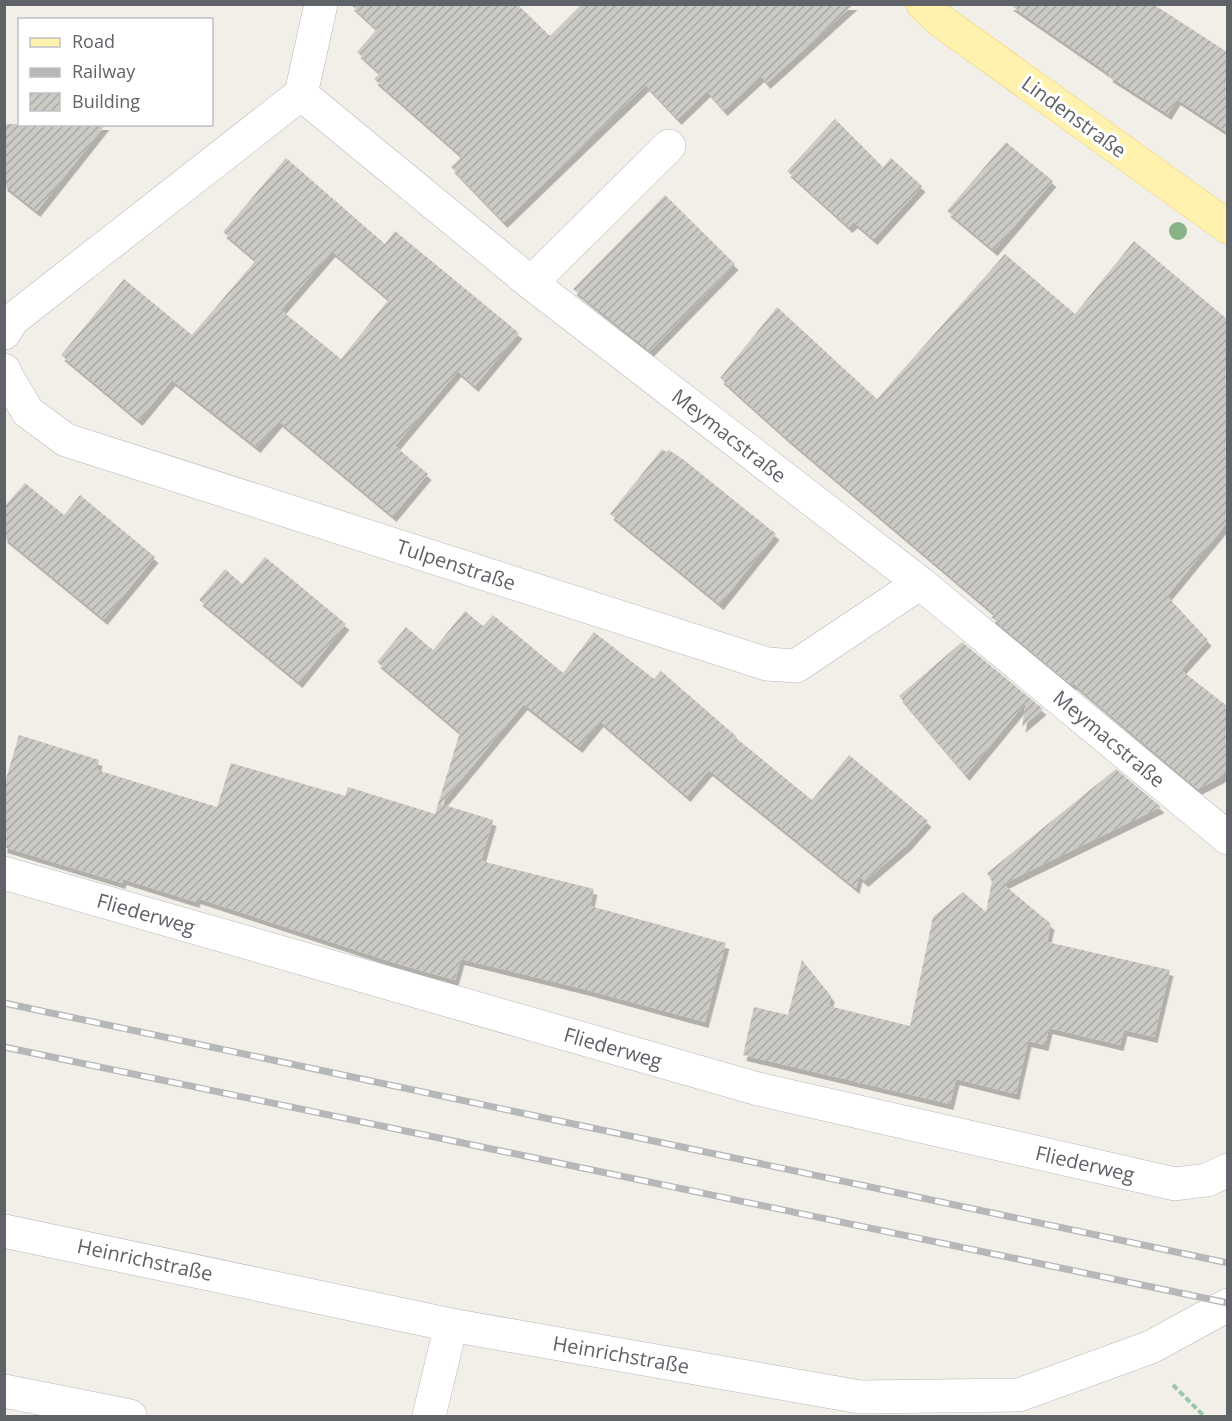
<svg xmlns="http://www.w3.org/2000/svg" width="1232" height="1421" font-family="'Open Sans',sans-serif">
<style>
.building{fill:url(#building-hatch);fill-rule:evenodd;filter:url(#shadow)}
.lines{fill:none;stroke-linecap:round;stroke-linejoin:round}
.minor-casing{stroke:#b5b8bc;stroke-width:34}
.major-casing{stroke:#f2c960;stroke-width:34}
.path{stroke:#9cc7a9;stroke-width:4;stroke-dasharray:6 3;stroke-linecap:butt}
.minor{stroke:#fff;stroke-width:33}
.major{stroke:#fff2af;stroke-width:33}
.rail-casing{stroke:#b6b7b8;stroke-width:7}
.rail{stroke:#fff;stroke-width:4.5;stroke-dasharray:14;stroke-linecap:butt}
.tree{fill:#89b387}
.labels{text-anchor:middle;stroke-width:6;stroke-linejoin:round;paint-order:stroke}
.street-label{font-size:20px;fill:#5f6368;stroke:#fff}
</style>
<defs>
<pattern id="building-hatch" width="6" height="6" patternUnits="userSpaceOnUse" patternTransform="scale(1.5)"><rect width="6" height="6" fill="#cccac5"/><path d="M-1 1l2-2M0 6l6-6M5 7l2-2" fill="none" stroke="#a9a8a4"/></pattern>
<filter id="shadow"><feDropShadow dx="3.5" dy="6" stdDeviation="0" flood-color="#0004"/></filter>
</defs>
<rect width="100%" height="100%" fill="#f1efe8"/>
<path class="building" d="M 350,4 L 517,4 L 550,36 L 582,4 L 854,4 L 767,83 L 761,76 L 724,110 L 707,91 L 678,119 L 646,85 L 504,222 L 451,167 L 462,156 L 374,79 L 380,73 L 357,52 L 377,29 Z
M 1009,4 L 1153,4 L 1227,52 L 1227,132 L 1177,99 L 1168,114 L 1109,76 L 1110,74 Z
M 835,119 L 883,167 L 891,158 L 922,186 L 874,239 L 854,222 L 849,227 L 787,171 Z
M 4,124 L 106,124 L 37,211 L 4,185 Z
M 1006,142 L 1053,181 L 994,250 L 947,211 Z
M 286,158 L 385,244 L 395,231 L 519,333 L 475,386 L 458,371 L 395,446 L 428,474 L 393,516 L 279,421 L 257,447 L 172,380 L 139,420 L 61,355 L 124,279 L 192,335 L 256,260 L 223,232 ZM 332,251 L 389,299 L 341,359 L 281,310 Z
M 665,195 L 735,264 L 650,351 L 573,289 Z
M 1134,241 L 1227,319 L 1227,523 L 1167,596 L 1208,640 L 1181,670 L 1227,706 L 1227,769 L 1221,777 L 1198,789 L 1073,683 L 1072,685 L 991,617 L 995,614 L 787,438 L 720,378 L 777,307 L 877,399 L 1005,254 L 1075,314 Z
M 662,449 L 666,452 L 669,450 L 684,460 L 776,534 L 720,604 L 610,514 Z
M 25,483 L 64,515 L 80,495 L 155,557 L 104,619 L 4,537 L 4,507 Z
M 265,557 L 346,624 L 299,682 L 199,600 L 225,569 L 242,584 Z
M 465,611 L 483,626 L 493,615 L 563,673 L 594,632 L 654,679 L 661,671 L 737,737 L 736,738 L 812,800 L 849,755 L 928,821 L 908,844 L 865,881 L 859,876 L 856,888 L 709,770 L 687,796 L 600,721 L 579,747 L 524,704 L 441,804 L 493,820 L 481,861 L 594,889 L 590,906 L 726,943 L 705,1022 L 587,990 L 461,959 L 455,980 L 395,963 L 197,898 L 196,902 L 123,879 L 122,883 L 4,847 L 4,786 L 19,735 L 99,760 L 97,770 L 217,807 L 231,763 L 345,796 L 348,787 L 435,814 L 460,732 L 377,662 L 406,627 L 433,650 Z
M 962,642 L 1043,709 L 1022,727 L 1026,702 L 966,775 L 899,696 Z
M 1116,769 L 1161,807 L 1003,884 L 1051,924 L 1047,942 L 1170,970 L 1154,1037 L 1124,1030 L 1120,1045 L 1049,1028 L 1045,1045 L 1028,1041 L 1016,1094 L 956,1079 L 950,1104 L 743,1055 L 754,1007 L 788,1015 L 802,960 L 831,996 L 829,1006 L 910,1026 L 933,917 L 963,892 L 986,912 L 992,881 L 987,873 Z"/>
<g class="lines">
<g class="minor-casing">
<path id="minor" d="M 301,94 L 531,283 L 920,583 L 1228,838
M 301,94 L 321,4
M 531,283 L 669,146
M 4,333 L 12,320 L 301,94
M 4,370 L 7,377 L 28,412 L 66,440 L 767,664 L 796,666 L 920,583
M 4,873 L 758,1089 L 1175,1184 L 1207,1180 L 1228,1170
M 4,1231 L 451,1325 L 860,1397 L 1019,1395 L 1151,1347 L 1228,1305
M 4,1391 L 130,1416
M 429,1416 L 451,1325"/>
</g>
<g class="major-casing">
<path id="major" d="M 923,4 L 941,21 L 1228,227"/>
</g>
<path class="path" d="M 1173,1385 L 1204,1416"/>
<use href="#minor" class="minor"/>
<use href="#major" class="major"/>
<g class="rail-casing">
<path id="rail" d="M 4,1003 L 1228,1263
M 4,1047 L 1228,1303"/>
</g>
<use href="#rail" class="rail"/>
</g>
<circle class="tree" cx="1178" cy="231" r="9"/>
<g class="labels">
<g class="street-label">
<text transform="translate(1074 117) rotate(36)" y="7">Lindenstraße</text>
<text transform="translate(729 436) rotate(38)" y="7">Meymacstraße</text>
<text transform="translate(456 565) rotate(18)" y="7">Tulpenstraße</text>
<text transform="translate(1109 739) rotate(40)" y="7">Meymacstraße</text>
<text transform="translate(146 914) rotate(16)" y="7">Fliederweg</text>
<text transform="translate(613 1048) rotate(16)" y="7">Fliederweg</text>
<text transform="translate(1085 1164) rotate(13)" y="7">Fliederweg</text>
<text transform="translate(145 1260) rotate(12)" y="7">Heinrichstraße</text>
<text transform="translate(621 1355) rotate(10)" y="7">Heinrichstraße</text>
</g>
</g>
<rect width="1232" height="1421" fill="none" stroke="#5f6368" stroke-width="12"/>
<rect x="18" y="18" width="195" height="108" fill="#ffffff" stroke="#bfc1c3" stroke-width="1.5"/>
<rect x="30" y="38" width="30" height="9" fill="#fff2af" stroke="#bfc1c3" stroke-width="1.5"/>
<text x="72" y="48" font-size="18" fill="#5f6368">Road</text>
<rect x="30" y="68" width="30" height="9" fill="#b6b7b8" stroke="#bfc1c3" stroke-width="1.5"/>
<text x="72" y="78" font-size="18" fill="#5f6368">Railway</text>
<rect x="30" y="93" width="30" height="18" fill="url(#building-hatch)" stroke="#bfc1c3" stroke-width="1.5"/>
<text x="72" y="108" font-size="18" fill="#5f6368">Building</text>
</svg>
